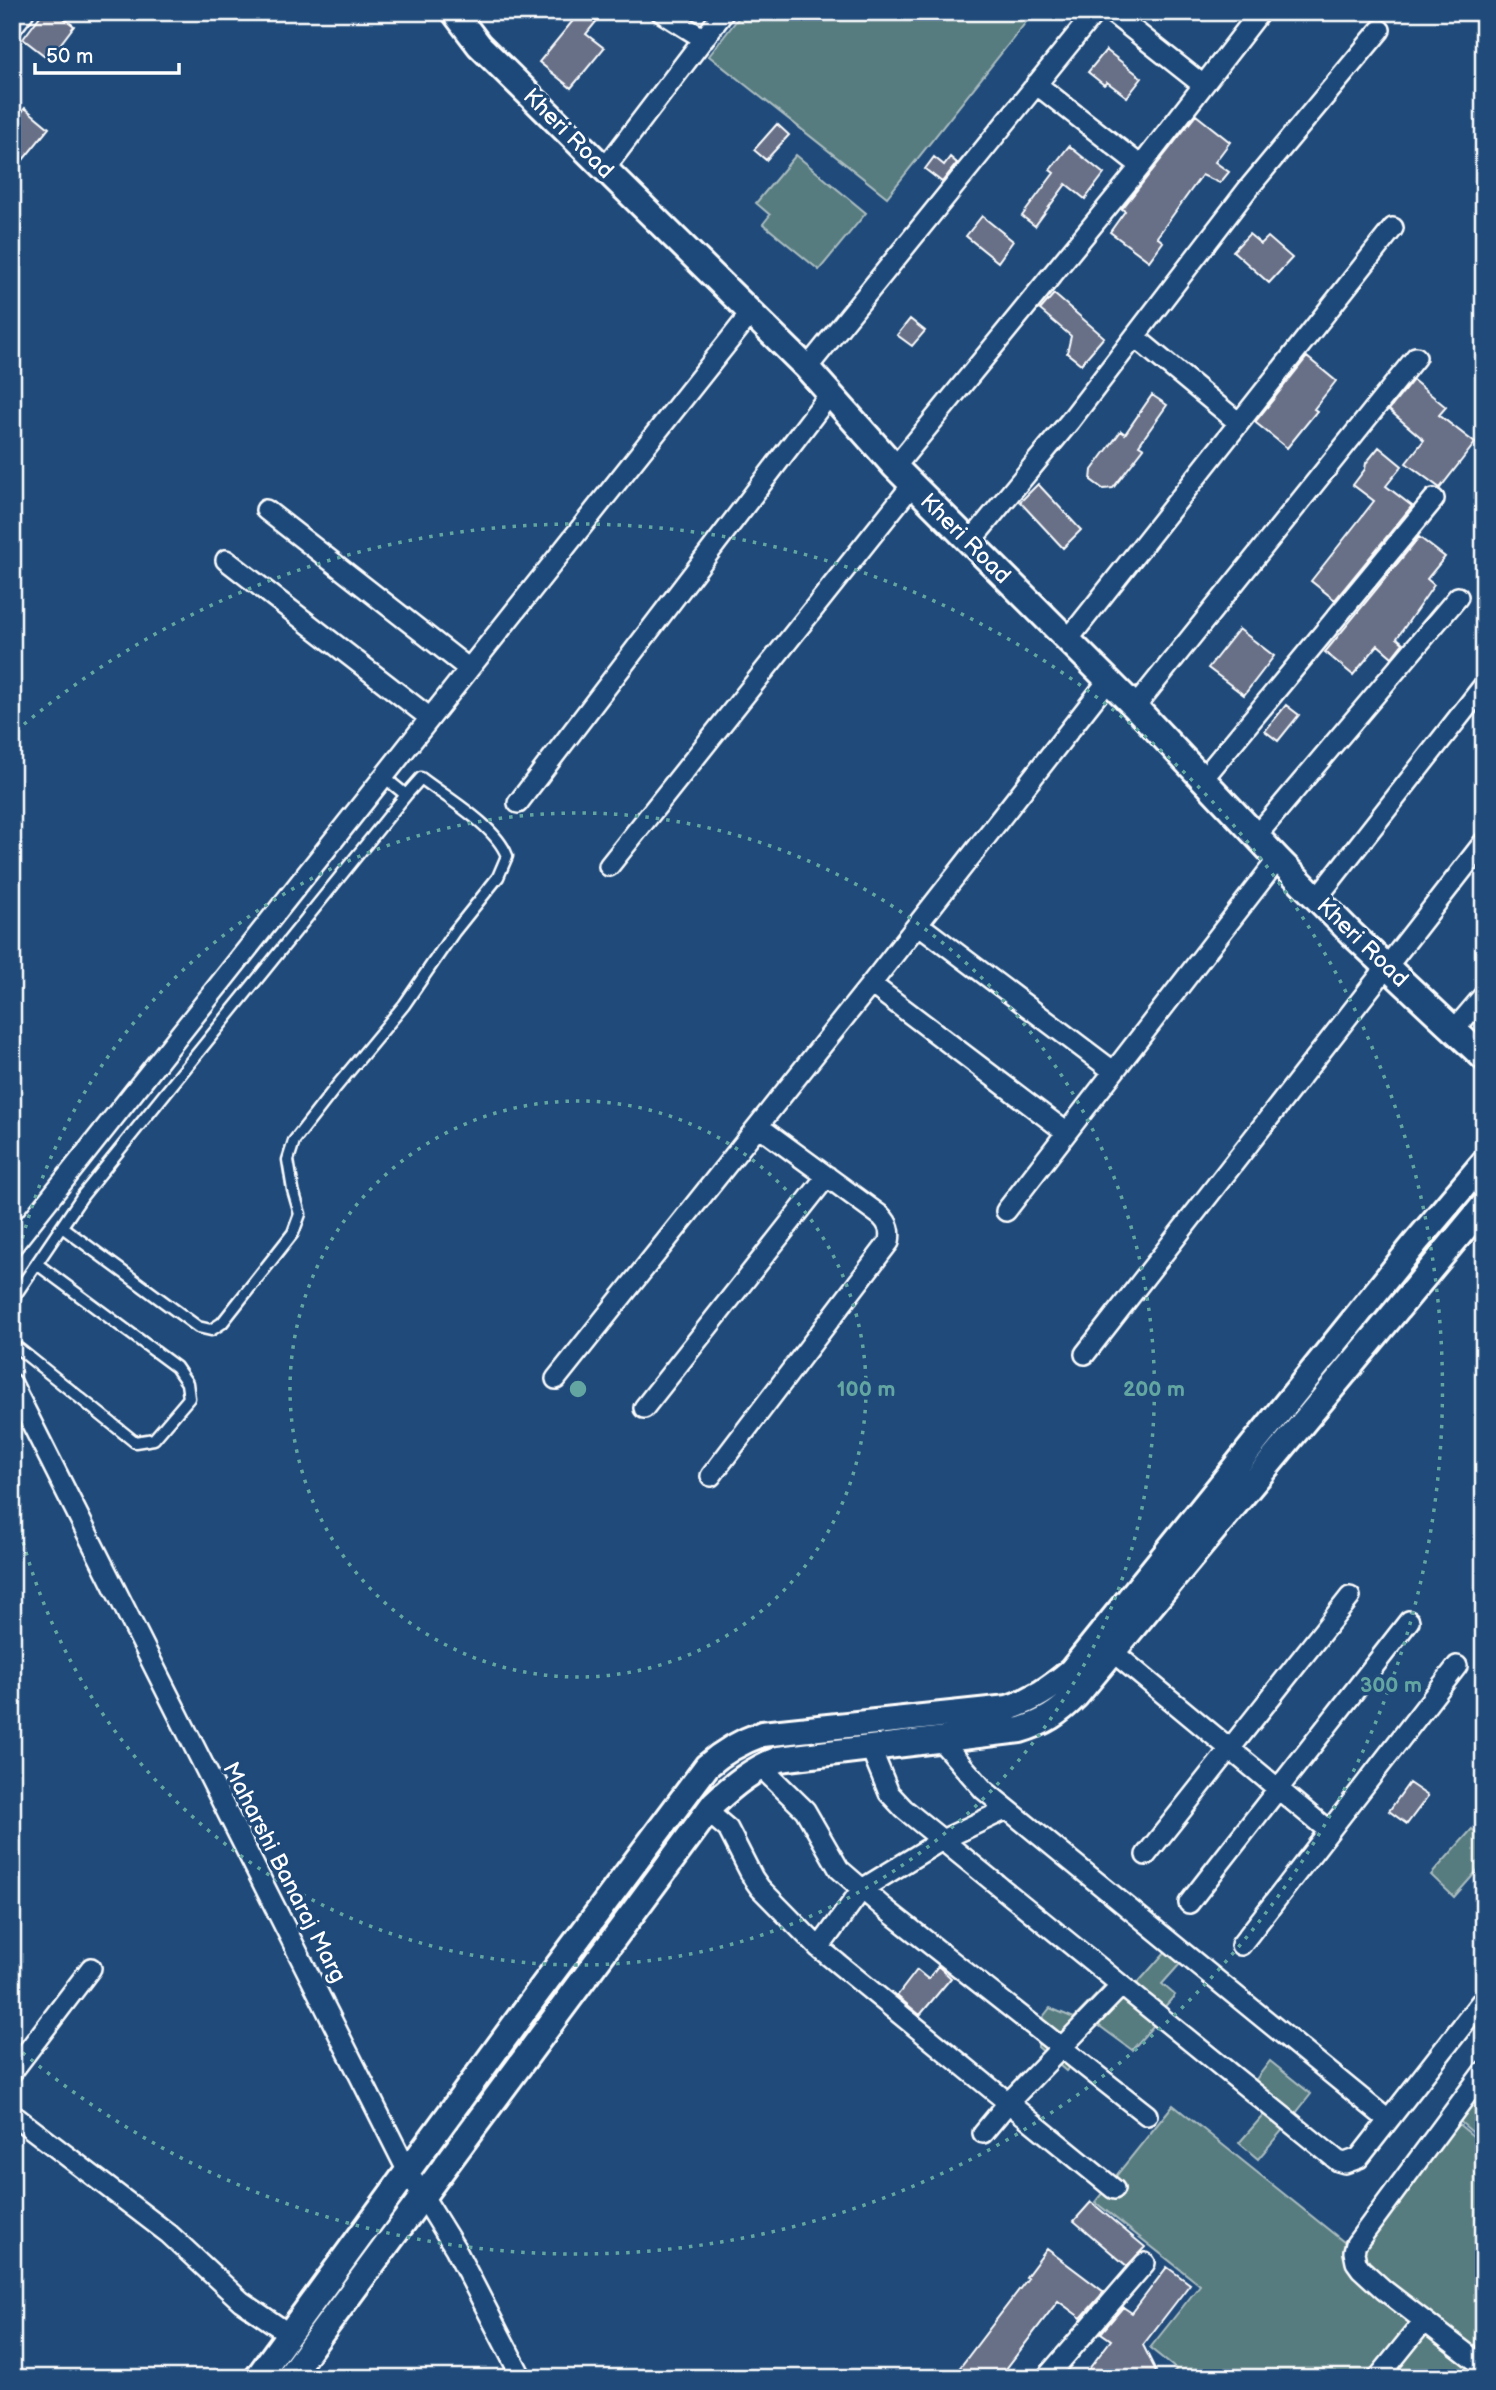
<svg xmlns="http://www.w3.org/2000/svg" width="1496" height="2390" font-family="'Balsamiq Sans',sans-serif">
<style>
.green{fill:#577b80;stroke:#abbdc0;stroke-width:2}
.building{fill:#677088;stroke:#fff;stroke-width:2}
.lines{fill:none;stroke-linecap:round;stroke-linejoin:round}
.service-casing{stroke:#fff;stroke-width:15}
.minor-casing{stroke:#fff;stroke-width:24}
.tertiary-casing{stroke:#fff;stroke-width:30}
.service{stroke:#1f4a7a;stroke-width:10}
.minor{stroke:#1f4a7a;stroke-width:19}
.tertiary{stroke:#1f4a7a;stroke-width:24}
.ring{fill:none;stroke:#63a6a1;stroke-width:3.5;stroke-dasharray:3.5 7}
.labels{text-anchor:middle;stroke-width:7;stroke-linejoin:round;paint-order:stroke}
.street-label{font-size:23px;fill:#fff;stroke:#1f4a7a}
.centre{fill:#63a6a1;stroke:#1f4a7a;stroke-width:3.5}
.ring-label{font-size:21px;text-anchor:middle;font-weight:bold;fill:#63a6a1;stroke:#1f4a7a;stroke-width:7;stroke-linejoin:round;paint-order:stroke}
</style>
<rect width="100%" height="100%" fill="#1f4a7a"/>
<filter id="ink" filterUnits="userSpaceOnUse"><feTurbulence type="fractalNoise" baseFrequency=".0143" numOctaves="2"/><feDisplacementMap in="SourceGraphic" scale="14" xChannelSelector="R" yChannelSelector="G"/><feConvolveMatrix kernelMatrix="1 2 1 2 8 2 1 2 1" color-interpolation-filters="sRGB"/></filter>
<g filter="url(#ink)">
<path class="green" d="M 743,12 L 1034,12 L 887,197 L 709,56 Z
M 796,155 L 866,213 L 819,270 L 763,224 L 770,215 L 756,203 Z
M 1472,1829 L 1484,1840 L 1484,1863 L 1454,1897 L 1431,1875 Z
M 1174,1942 L 1188,1955 L 1162,1984 L 1175,1995 L 1155,2018 L 1128,1994 Z
M 1107,1984 L 1154,2025 L 1132,2050 L 1086,2016 L 1054,2043 L 1075,2061 L 1066,2071 L 1038,2047 L 1039,2022 L 1050,2008 L 1074,2018 Z
M 1270,2061 L 1311,2094 L 1288,2123 L 1247,2091 Z
M 1484,2088 L 1484,2131 L 1478,2137 L 1457,2119 Z
M 1173,2105 L 1344,2242 L 1446,2114 L 1484,2145 L 1484,2378 L 1170,2378 L 1176,2369 L 1150,2348 L 1200,2285 L 1095,2202 Z
M 1266,2112 L 1285,2127 L 1258,2159 L 1239,2143 Z"/>
<path class="building" d="M 43,12 L 56,12 L 74,26 L 49,59 L 23,39 Z
M 580,12 L 604,12 L 586,34 L 604,48 L 571,88 L 539,62 Z
M 1106,50 L 1142,78 L 1127,97 L 1107,82 L 1104,85 L 1088,72 Z
M 25,108 L 49,128 L 23,160 L 12,151 L 12,124 Z
M 1196,115 L 1230,142 L 1215,162 L 1229,172 L 1220,183 L 1202,175 L 1157,237 L 1163,242 L 1149,261 L 1110,232 L 1125,211 L 1122,209 Z
M 777,124 L 789,135 L 766,160 L 754,150 Z
M 1069,146 L 1104,174 L 1085,199 L 1066,184 L 1035,226 L 1022,216 L 1054,173 L 1050,170 Z
M 934,157 L 944,165 L 950,157 L 957,163 L 942,182 L 925,169 Z
M 982,216 L 1013,241 L 998,262 L 966,236 Z
M 1249,234 L 1261,244 L 1268,237 L 1292,258 L 1269,283 L 1233,251 Z
M 1054,294 L 1104,337 L 1081,364 L 1067,353 L 1071,336 L 1040,310 Z
M 910,319 L 925,331 L 912,346 L 897,335 Z
M 1307,357 L 1336,381 L 1314,409 L 1317,411 L 1287,448 L 1256,423 L 1256,421 Z
M 1413,380 L 1446,407 L 1439,415 L 1475,443 L 1440,488 L 1406,463 L 1424,440 L 1389,410 Z
M 1152,395 L 1167,405 L 1139,445 L 1144,448 L 1113,488 L 1103,489 L 1091,480 L 1092,470 L 1121,431 L 1125,434 Z
M 1379,447 L 1402,466 L 1386,486 L 1412,506 L 1335,600 L 1311,581 L 1374,501 L 1353,485 L 1365,469 L 1366,463 Z
M 1038,484 L 1081,530 L 1063,548 L 1020,502 Z
M 1419,537 L 1445,557 L 1427,579 L 1434,585 L 1397,638 L 1403,643 L 1392,657 L 1378,645 L 1353,675 L 1325,652 Z
M 1239,629 L 1274,656 L 1244,695 L 1208,668 Z
M 1286,705 L 1299,715 L 1278,741 L 1265,731 Z
M 1409,1783 L 1428,1796 L 1407,1824 L 1389,1811 Z
M 938,1966 L 951,1978 L 920,2015 L 897,1996 L 917,1970 L 928,1979 Z
M 1091,2202 L 1145,2247 L 1127,2266 L 1074,2221 Z
M 1047,2249 L 1104,2292 L 1081,2318 L 1058,2301 L 999,2378 L 952,2378 L 1028,2278 L 1026,2277 Z
M 1167,2267 L 1190,2284 L 1143,2345 L 1156,2371 L 1151,2378 L 1082,2378 L 1111,2340 L 1101,2333 L 1123,2307 L 1132,2313 Z"/>
<g class="lines">
<g class="service-casing">
<path id="service" d="M 62,1227 L 198,1327 L 211,1330 L 222,1323 L 293,1233 L 300,1214 L 293,1190 L 288,1160 L 294,1141 L 336,1087 L 404,1005 L 454,932 L 498,877 L 507,856 C 496,826 447,798 421,778 L 406,795
M 12,1309 L 14,1297 L 83,1195 L 406,795 L 384,777
M 12,1352 L 19,1349 L 135,1442 L 154,1439 L 189,1398 L 187,1383 L 176,1367 L 37,1264"/>
</g>
<g class="minor-casing">
<path id="minor" d="M 661,12 L 704,39
M 1111,12 L 1203,85
M 12,27 L 24,12
M 1036,84 L 1141,166
M 605,168 L 724,12
M 1135,337 L 1239,423
M 807,368 L 1095,12
M 895,467 L 1141,166 L 1260,12
M 266,510 L 469,669
M 970,542 L 1070,421 L 1247,190 L 1380,30
M 226,560 L 430,718
M 1067,641 L 1393,228
M 1135,707 L 1416,357
M 1202,780 L 1434,499
M 518,803 L 830,394
M 1256,836 L 1458,597
M 609,866 L 912,485
M 1317,898 L 1484,685
M 918,924 L 1113,1071
M 871,984 L 1066,1132
M 1455,1029 L 1484,995
M 1006,1211 L 1278,859
M 12,1246 L 751,313
M 1085,1354 L 1484,842
M 556,1379 L 871,984 L 1108,681
M 12,1384 L 408,2172 L 455,2248 L 522,2378
M 644,1408 L 827,1176
M 711,1476 L 889,1242 C 891,1231 889,1224 881,1216 L 758,1126
M 1113,1652 L 1329,1831
M 940,1740 L 984,1790 L 1388,2120
M 871,1749 L 889,1793 L 904,1809 L 1338,2161 L 1345,2163 L 1359,2158 L 1484,1998
M 760,1766 L 805,1810 L 839,1869 L 883,1907 L 1147,2115
M 708,1812 L 728,1829 L 753,1878 L 760,1888 L 819,1948 L 1114,2189
M 1146,1855 L 1350,1597
M 1189,1903 L 1409,1621
M 1241,1945 L 1457,1666
M 819,1948 L 862,1889 L 942,1840 L 1007,1809
M 1484,2071 L 1356,2244 L 1354,2252 L 1356,2262 L 1361,2269 L 1384,2290 L 1484,2367
M 12,2072 L 91,1968
M 12,2114 L 169,2234 L 241,2301 L 289,2334
M 983,2133 L 1008,2103 L 1121,1986
M 1046,2378 L 1145,2263
M 1378,2378 L 1424,2321"/>
</g>
<g class="tertiary-casing">
<path id="tertiary" d="M 454,12 L 479,45 L 807,368 L 895,467 L 1135,707 L 1278,859 L 1352,934 L 1484,1058
M 257,2378 L 536,1995 L 707,1766 C 724,1751 740,1742 762,1734 L 1008,1708 C 1033,1700 1051,1688 1071,1671 L 1417,1241 L 1484,1162
M 288,2378 L 714,1803 C 734,1784 753,1769 779,1759 L 1020,1730 C 1044,1723 1059,1713 1076,1696 L 1484,1205"/>
</g>
<use href="#service" class="service"/>
<use href="#minor" class="minor"/>
<use href="#tertiary" class="tertiary"/>
</g>
</g>
<g class="ring">
<circle cx="578" cy="1389" r="288"/>
<path d="M13 1279A576 576 0 1 1 13 1499"/>
<path d="M16 731A865 865 0 1 1 16 2047"/>
</g>
<g class="labels">
<g class="street-label">
<text transform="translate(569 133) rotate(45)" y="8">Kheri Road</text>
<text transform="translate(966 538) rotate(45)" y="8">Kheri Road</text>
<text transform="translate(1363 942) rotate(44)" y="8">Kheri Road</text>
<text transform="translate(285 1872) rotate(63)" y="8">Maharshi Banaraj Marg</text>
</g>
</g>
<circle cx="578" cy="1389" r="10" class="centre"/>
<g class="ring-label">
<text x="866" y="1396">100 m</text>
<text x="1154" y="1396">200 m</text>
<text x="1391" y="1692">300 m</text>
</g>
<rect width="1496" height="2390" fill="none" stroke="#1f4a7a" stroke-width="42"/>
<rect x="21" y="21" width="1454" height="2348" fill="none" stroke="#fff" stroke-width="2.5" filter="url(#ink)"/>
<path d="M35 63v10h144v-10" fill="none" stroke="#ffffff" stroke-width="3.5"/>
<text x="46" y="63" font-size="21" fill="#ffffff" stroke="#1f4a7a" stroke-width="5" paint-order="stroke">50 m</text>
</svg>
